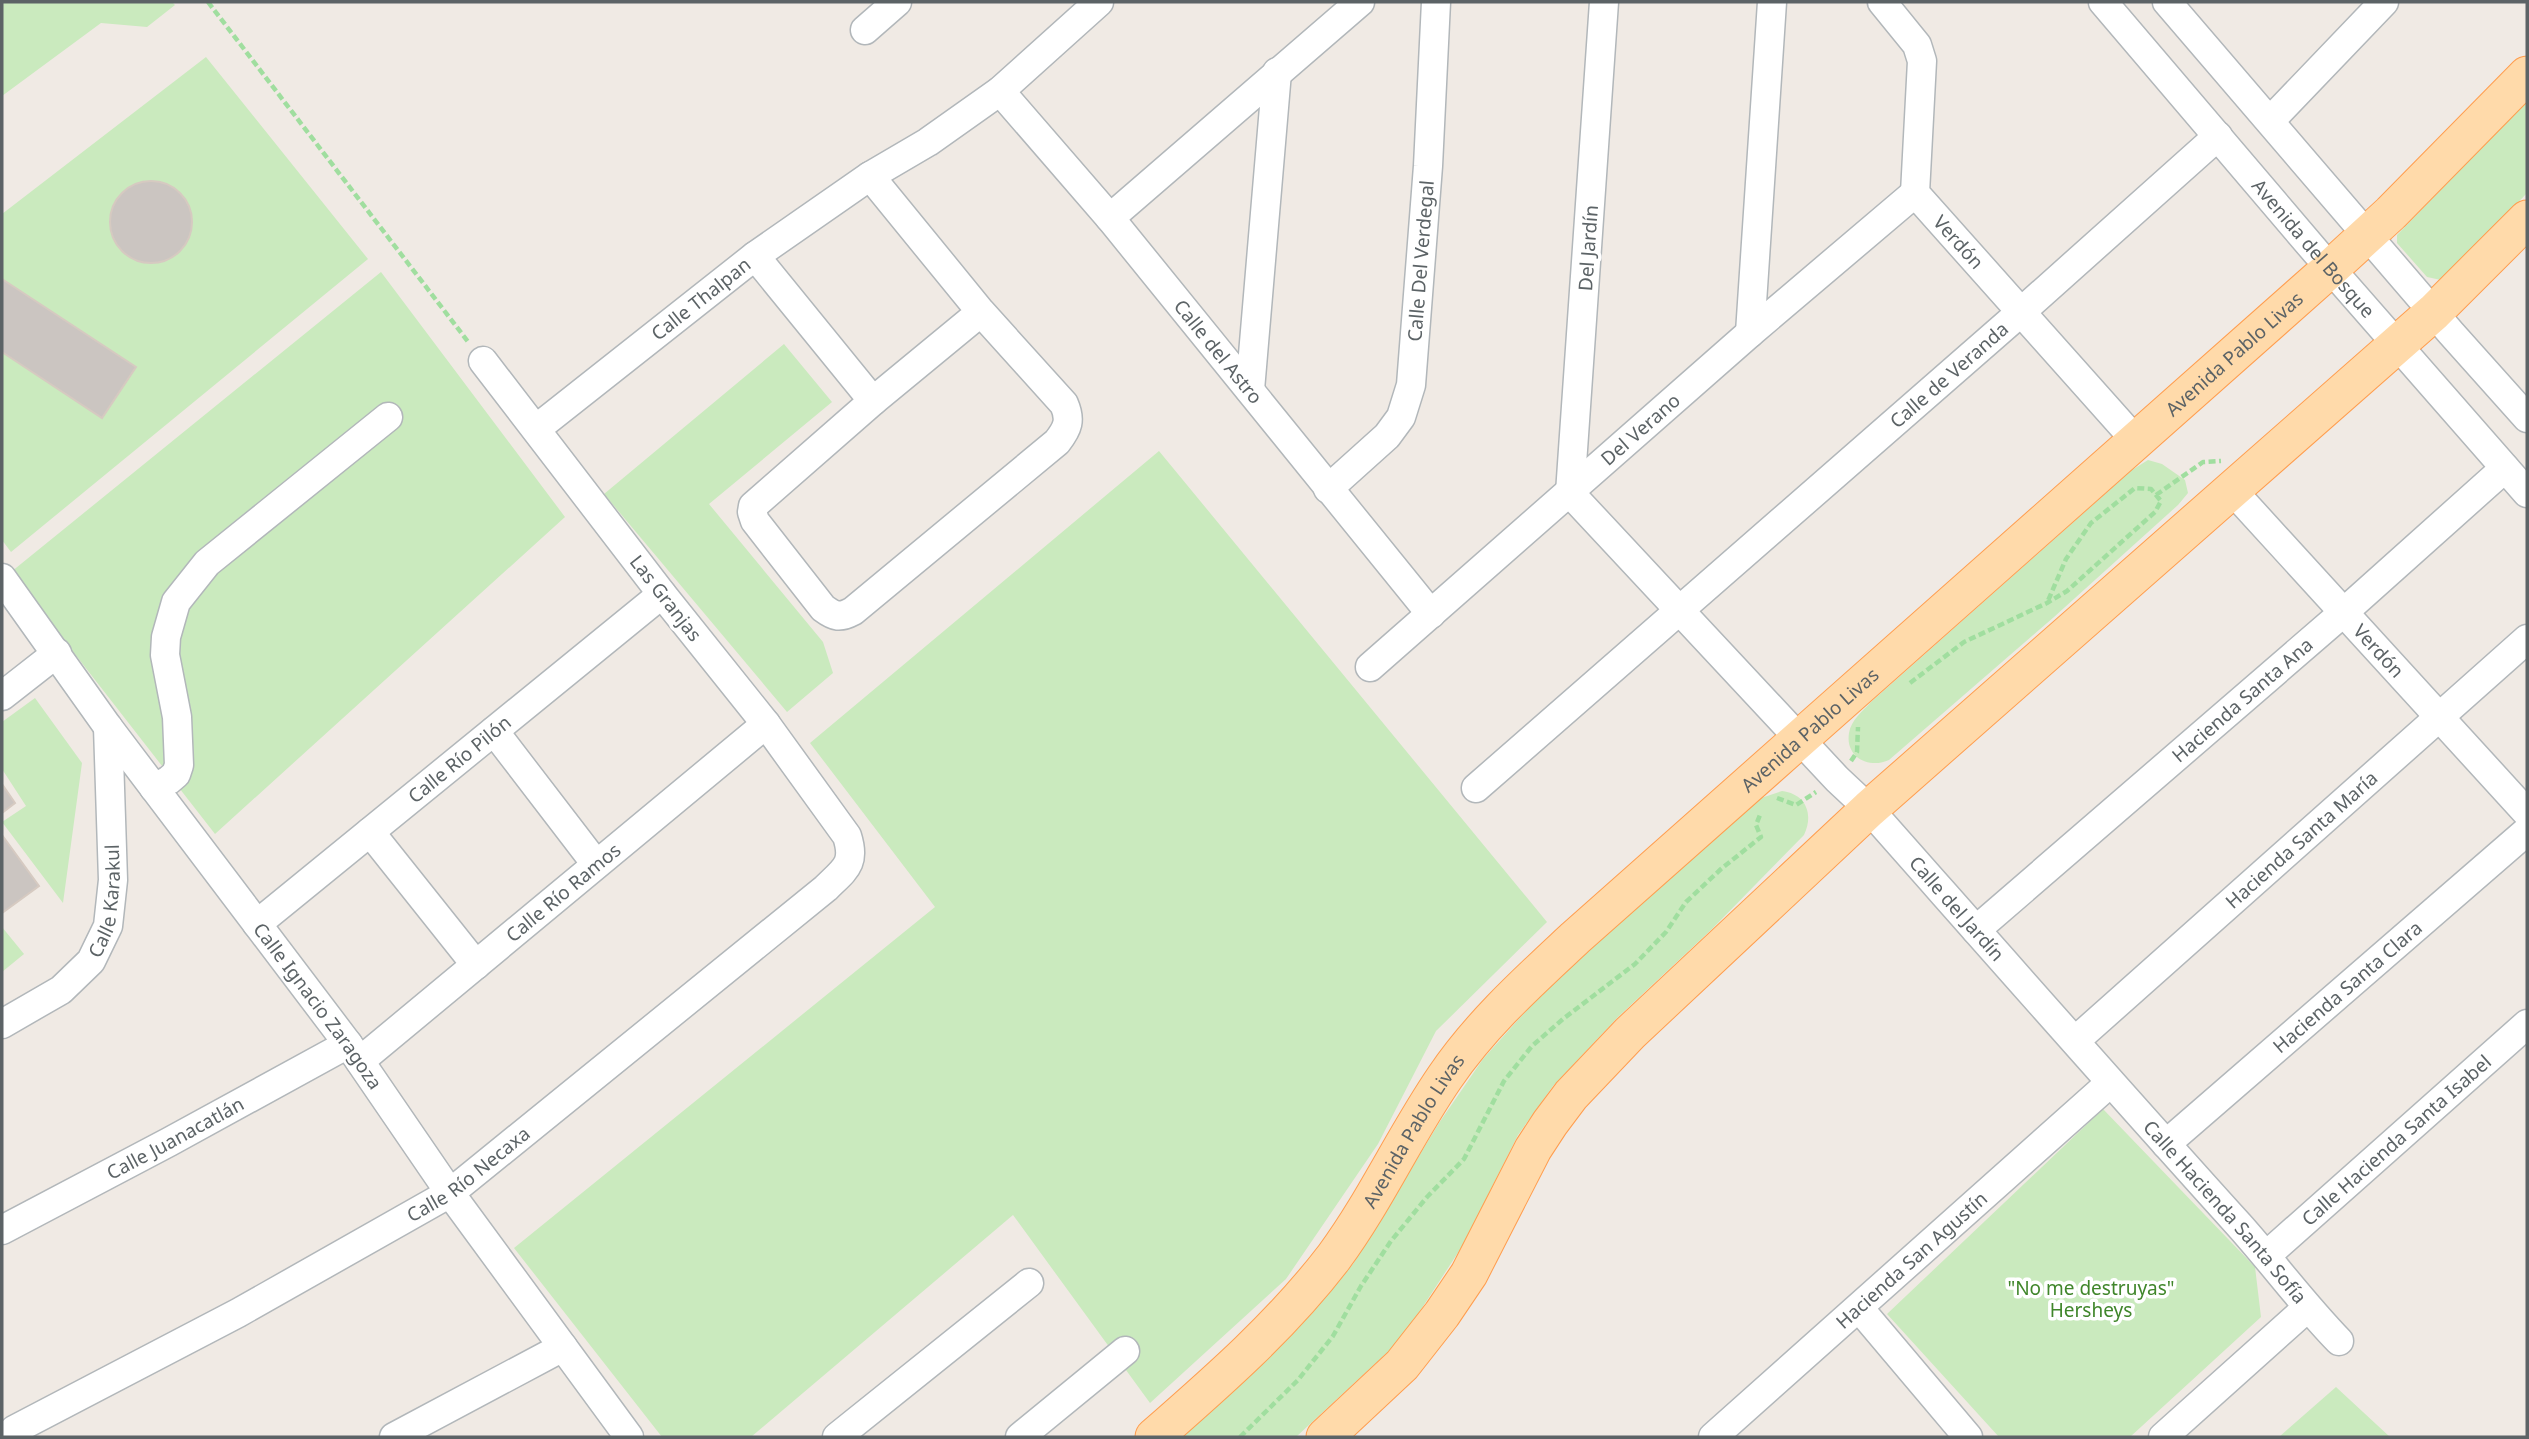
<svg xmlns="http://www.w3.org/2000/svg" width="2529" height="1439" font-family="'Noto Sans',sans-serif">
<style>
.green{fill:#caeabe}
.building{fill:#cbc5c1;stroke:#d6cac1;stroke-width:2}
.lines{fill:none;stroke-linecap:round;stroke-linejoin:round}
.minor-casing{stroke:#b2b7ba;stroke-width:31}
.major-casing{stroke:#ff9d4e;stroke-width:39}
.path{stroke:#a0de9f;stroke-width:4.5;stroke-dasharray:7 3.5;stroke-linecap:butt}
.minor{stroke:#fff;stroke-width:28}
.major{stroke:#ffdaaa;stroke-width:37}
.labels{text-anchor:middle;stroke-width:7;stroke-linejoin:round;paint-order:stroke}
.street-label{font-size:19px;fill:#5c6366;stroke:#fff}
.park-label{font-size:19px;fill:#40862b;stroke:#fff}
</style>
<rect width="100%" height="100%" fill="#f0eae4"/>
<path class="green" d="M 2,2 L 172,2 L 175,5 L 147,27 L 101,23 L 2,96 Z
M 206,57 L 368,259 L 11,552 L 2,540 L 2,214 Z
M 2527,101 L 2527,193 L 2451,274 L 2441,280 L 2427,277 L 2397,243 L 2397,235 Z
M 381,272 L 565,517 L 215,834 L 11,572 Z
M 784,344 L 832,402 L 709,504 L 823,642 L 833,673 L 787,712 L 604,494 Z
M 1159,451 L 1547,922 L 1436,1031 L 1378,1144 L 1286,1279 L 1150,1403 L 1013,1215 L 751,1437 L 662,1437 L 514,1248 L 935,907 L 810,743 Z
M 2148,460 L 2162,464 L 2185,480 L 2188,493 L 2178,505 L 2054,617 L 1889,760 C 1870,769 1845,758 1849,733 C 1851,720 1863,711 1871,702 L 2132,470 Z
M 35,698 L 82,763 L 63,903 L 2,822 L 26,806 L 2,769 L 2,722 Z
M 1782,791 C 1806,794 1814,814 1804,835 L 1712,929 L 1618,1017 L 1553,1086 L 1518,1135 L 1463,1245 L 1420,1311 L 1393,1347 L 1296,1437 L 1178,1437 L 1327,1294 L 1353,1264 L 1439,1123 L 1483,1059 L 1517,1021 L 1559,976 L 1758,799 Z
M 2,927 L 24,954 L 2,972 Z
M 2103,1109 L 2255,1267 L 2261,1317 L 2130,1437 L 1999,1437 L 1887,1314 Z
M 2336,1387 L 2390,1437 L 2279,1437 Z"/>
<path class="building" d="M110 222a41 41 0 1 1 82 0a41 41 0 1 1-82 0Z
M 2,279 L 136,367 L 102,418 L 2,352 Z
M 2,784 L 15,803 L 2,813 Z
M 2,835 L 39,886 L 2,913 Z"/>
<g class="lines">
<g class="minor-casing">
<g id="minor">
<path id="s1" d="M 1604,2 L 1570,493 L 1837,779 L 1869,809 C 1992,948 2114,1087 2239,1225 C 2273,1263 2303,1304 2339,1341"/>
<path id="s2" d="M 1882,2 L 1917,45 L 1922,61 L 1915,193 L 2137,442"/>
<path id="s3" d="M 2103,2 L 2316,252 L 2527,493"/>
<path d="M 2167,2 L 2451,333 L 2527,418"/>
<path d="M 865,30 L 897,2"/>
<path id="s4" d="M 1000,91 L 1110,218 L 1431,614"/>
<path d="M 2270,121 L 2384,2"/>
<path d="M 870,176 L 981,312 L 1064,404 C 1071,420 1068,428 1057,442 L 853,611 C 840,618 835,617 823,608 L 755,521 L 752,512 L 753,506 L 873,401 L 981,312"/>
<path d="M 1110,218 L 1360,2"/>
<path d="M 755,256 L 873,401"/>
<path d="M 1750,333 L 1772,2"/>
<path d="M 1250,390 L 1277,72"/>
<path id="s5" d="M 536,429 L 755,256 L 870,176 L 928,142 L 1000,91 L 1099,2"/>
<path id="s6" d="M 1328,489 L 1387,436 L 1401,417 L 1411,385 L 1428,166 L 1436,2"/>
<path id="s7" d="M 2231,489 L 2527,813"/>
<path id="s8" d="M 2,578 L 108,727 L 348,1044 L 450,1193 L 629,1437"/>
<path id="s9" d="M 1370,667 L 1750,333 L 1915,193"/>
<path d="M 2,696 L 57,653"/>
<path d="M 494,731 L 596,864"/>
<path d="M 154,788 L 169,780 L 176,774 L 179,765 L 177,717 L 165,655 L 166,637 L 176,602 L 207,563 L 388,417"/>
<path id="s10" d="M 1476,788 L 2021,312 L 2218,136"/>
<path d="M 370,832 L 476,965"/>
<path id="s11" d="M 257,924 L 662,594"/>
<path id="s12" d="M 1976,930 L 2344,612 L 2505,468"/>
<path id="s13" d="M 2,1024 L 61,990 L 91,961 L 108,926 L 113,880 L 108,727"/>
<path id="s14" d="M 2075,1041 L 2527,639"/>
<path id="s15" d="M 360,1061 L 766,724"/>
<path id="s16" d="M 2166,1144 L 2527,831"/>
<path id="s17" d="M 2,1230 L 169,1142 L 348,1044"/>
<path id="s18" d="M 2267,1255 L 2527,1024"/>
<path d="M 1859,1308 L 1968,1437"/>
<path id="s19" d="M 14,1430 L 238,1313 L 450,1193 L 826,888 C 845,869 856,864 847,836 L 766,724 L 662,594 L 483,361"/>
<path d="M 394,1437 L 563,1347"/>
<path d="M 837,1437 L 1029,1283"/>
<path d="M 1020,1437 L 1125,1351"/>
<path id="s20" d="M 1713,1437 L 2110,1083"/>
<path d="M 2163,1437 L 2307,1308"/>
</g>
</g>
<g class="major-casing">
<g id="major">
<path id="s21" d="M 1154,1437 C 1218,1381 1282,1325 1334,1257 C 1376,1200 1405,1135 1445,1077 C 1481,1024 1529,981 1575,938 L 2331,268 L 2391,213 L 2527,75"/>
<path d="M 1325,1437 L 1402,1365 L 1442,1314 L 1469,1274 L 1533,1149 L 1550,1123 L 1571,1095 L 1630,1033 L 1869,809 L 2434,312 L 2527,219"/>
</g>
</g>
<path class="path" d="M 208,2 L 469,343
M 2156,495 L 2203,462 L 2221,461
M 1910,683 L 1964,642 L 2047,603 L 2067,591 L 2155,512 L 2161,501 L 2151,489 L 2135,488 L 2091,523 L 2066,559 L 2047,603
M 1851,761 L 1857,752 L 1858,727
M 1777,798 L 1796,805 L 1816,792
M 1240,1437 L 1298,1380 L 1333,1336 L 1361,1286 L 1391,1241 L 1427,1197 L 1464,1159 L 1504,1081 L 1532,1046 L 1563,1019 L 1635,964 L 1666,932 L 1686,902 L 1721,869 L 1761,837 L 1756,825 L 1760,815"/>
<use href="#minor" class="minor"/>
<use href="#major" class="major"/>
</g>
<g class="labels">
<g class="street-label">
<text dy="7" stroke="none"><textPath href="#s2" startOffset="270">Verdón</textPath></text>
<text transform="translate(1588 248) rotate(-86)" y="7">Del Jardín</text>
<text dy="7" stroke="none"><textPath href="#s3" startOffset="324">Avenida del Bosque</textPath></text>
<text dy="7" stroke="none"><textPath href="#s6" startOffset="261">Calle Del Verdegal</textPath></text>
<text dy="7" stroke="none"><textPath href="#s5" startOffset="210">Calle Thalpan</textPath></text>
<text dy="7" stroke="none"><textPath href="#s4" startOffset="340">Calle del Astro</textPath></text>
<text dy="7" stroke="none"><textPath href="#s21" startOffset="1538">Avenida Pablo Livas</textPath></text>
<text dy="7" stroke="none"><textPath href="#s10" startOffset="628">Calle de Veranda</textPath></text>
<text dy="7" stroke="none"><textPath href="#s9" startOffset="360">Del Verano</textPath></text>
<text transform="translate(666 598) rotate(52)" y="7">Las Granjas</text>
<text dy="7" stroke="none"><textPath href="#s7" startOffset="219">Verdón</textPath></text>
<text dy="7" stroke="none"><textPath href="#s12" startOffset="352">Hacienda Santa Ana</textPath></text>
<text dy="7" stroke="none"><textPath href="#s21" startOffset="971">Avenida Pablo Livas</textPath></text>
<text dy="7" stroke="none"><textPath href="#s11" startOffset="261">Calle Río Pilón</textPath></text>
<text dy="7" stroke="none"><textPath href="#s14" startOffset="303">Hacienda Santa María</textPath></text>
<text dy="7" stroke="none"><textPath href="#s15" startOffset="264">Calle Río Ramos</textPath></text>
<text dy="7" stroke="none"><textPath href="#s13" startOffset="173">Calle Karakul</textPath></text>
<text dy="7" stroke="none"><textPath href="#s1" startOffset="1060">Calle del Jardín</textPath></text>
<text dy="7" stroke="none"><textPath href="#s16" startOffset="240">Hacienda Santa Clara</textPath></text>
<text dy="7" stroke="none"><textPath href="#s8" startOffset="532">Calle Ignacio Zaragoza</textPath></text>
<text dy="7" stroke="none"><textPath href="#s21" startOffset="404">Avenida Pablo Livas</textPath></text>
<text dy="7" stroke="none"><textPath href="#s17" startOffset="196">Calle Juanacatlán</textPath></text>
<text dy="7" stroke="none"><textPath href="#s18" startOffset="173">Calle Hacienda Santa Isabel</textPath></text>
<text dy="7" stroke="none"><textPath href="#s19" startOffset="522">Calle Río Necaxa</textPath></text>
<text dy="7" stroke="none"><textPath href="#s1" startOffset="1465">Calle Hacienda Santa Sofía</textPath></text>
<text dy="7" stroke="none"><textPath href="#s20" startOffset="266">Hacienda San Agustín</textPath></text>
</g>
<g class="park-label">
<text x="2091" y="1295">"No me destruyas"<tspan x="2091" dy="22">Hersheys</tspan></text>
</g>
</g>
<rect width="2529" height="1439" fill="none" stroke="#5c6366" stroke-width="7"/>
</svg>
